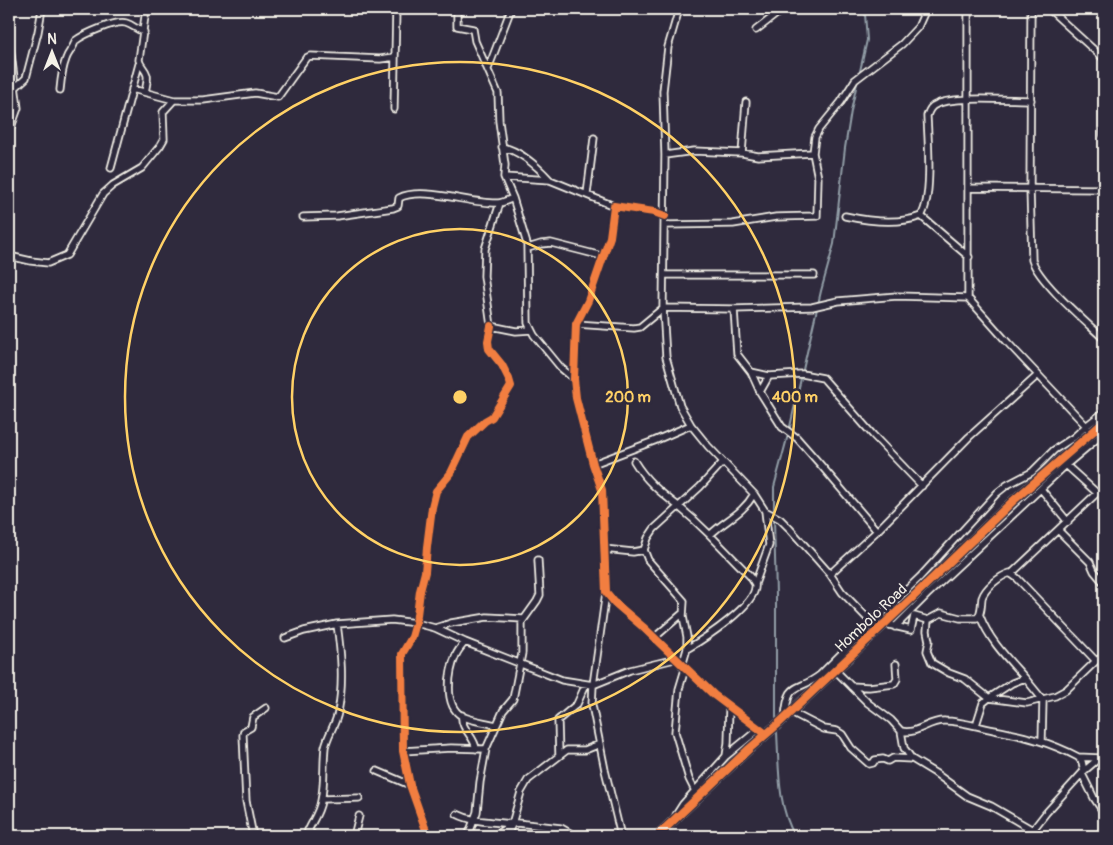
<svg xmlns="http://www.w3.org/2000/svg" width="1113" height="845" font-family="Pangolin,sans-serif">
<style>
.lines{fill:none;stroke-linecap:round;stroke-linejoin:round}
.stream{stroke:#929ea7;stroke-width:2}
.street-casing{stroke:#f4f1e8;stroke-width:9}
.secondary-casing{stroke:#f4f1e8;stroke-width:11}
.street{stroke:#2f2a3d;stroke-width:5.5}
.secondary{stroke:#2f2a3d;stroke-width:8}
.cycleway-casing{stroke:#2f2a3d;stroke-width:11}
.cycleway{stroke:#f27e40;stroke-width:8}
.ring{fill:none;stroke:#ffd166;stroke-width:2.5}
.labels{text-anchor:middle;stroke-width:5;stroke-linejoin:round;paint-order:stroke}
.street-label{font-size:15px;fill:#f4f1e8;stroke:#2f2a3d}
.centre{fill:#ffd166;stroke:#2f2a3d;stroke-width:2.5}
.ring-label{font-size:15px;text-anchor:middle;font-weight:bold;fill:#ffd166;stroke:#2f2a3d;stroke-width:5;stroke-linejoin:round;paint-order:stroke}
</style>
<rect width="100%" height="100%" fill="#2f2a3d"/>
<filter id="ink" filterUnits="userSpaceOnUse"><feTurbulence type="fractalNoise" baseFrequency=".02" numOctaves="2"/><feDisplacementMap in="SourceGraphic" scale="10" xChannelSelector="R" yChannelSelector="G"/><feConvolveMatrix kernelMatrix="1 2 1 2 8 2 1 2 1" color-interpolation-filters="sRGB"/></filter>
<g filter="url(#ink)">
<g class="lines">
<path class="stream" d="M 860,71 L 867,40 L 865,14 L 867,9
M 774,514 L 774,487 L 789,431 L 821,291 L 834,244 L 845,148 L 851,111 L 857,83
M 774,519 L 776,595 L 776,718
M 777,732 C 779,766 777,806 795,836"/>
<g class="street-casing">
<path id="street" d="M 457,9 L 457,26 L 473,29 L 475,41 L 498,93 L 499,121 L 505,165 L 504,177 L 513,198 L 527,244 L 528,323 L 534,335 L 561,368 L 574,379
M 679,9 L 668,47 L 663,91 L 665,155 L 663,308 L 666,357 L 680,406 L 691,425 L 708,446 L 754,494 L 765,511 L 769,545 L 755,584
M 968,9 L 968,298 L 1008,343 L 1092,432
M 1031,9 L 1030,189 L 1032,260 C 1039,282 1086,322 1104,339
M 1049,9 L 1104,59
M 756,30 L 783,9
M 9,39 L 18,108 L 9,133
M 488,69 L 511,9
M 15,88 L 26,78 L 38,32 L 42,9
M 132,89 L 174,100 L 203,100 L 255,93 L 278,97 L 306,58 L 310,56 L 380,59 L 395,57
M 1104,89 L 1103,104 L 1104,135
M 60,90 C 61,79 62,69 66,59 C 68,52 74,48 75,41 C 84,34 116,20 126,23 C 133,25 137,30 144,32
M 145,92 C 146,87 148,80 147,75 C 145,68 140,66 139,60 L 146,9
M 394,109 L 396,9
M 502,147 C 521,151 537,166 550,180
M 742,153 L 746,102
M 665,155 L 694,151 L 742,153 L 758,156 L 813,153
M 111,168 L 139,64
M 504,177 L 550,180 L 614,206
M 968,188 L 1104,189
M 587,194 L 594,138
M 500,203 L 485,249 L 484,276 L 491,326 L 516,331 L 531,330
M 665,216 L 654,212 L 614,206 L 610,237 L 588,301 L 576,324 L 574,379 L 576,398 L 593,464 L 602,490 L 606,592 L 615,603 L 643,627 L 714,695 L 766,734
M 845,216 C 868,221 898,225 921,216 C 933,198 928,139 927,116 C 929,110 931,106 937,104 C 953,96 1010,100 1031,100
M 921,216 L 969,257
M 303,217 L 337,216 L 393,208 L 398,206 L 399,198 C 423,186 470,204 498,203 C 503,203 508,200 513,198
M 665,225 L 733,224 L 776,217 L 817,216 L 818,178 L 813,153 L 815,137 L 819,129 L 841,102 L 855,80 L 902,44 L 918,27 L 926,9
M 528,248 L 541,244 L 551,243 L 602,256
M 9,256 L 31,261 L 48,263 L 67,255 L 103,194 L 113,185 L 142,168 L 160,146 L 164,139 L 163,112 L 174,100
M 664,275 L 814,275
M 734,309 L 812,307 L 838,301 L 897,296 L 968,298
M 576,324 L 634,328 L 640,327 L 663,308 L 734,309 L 737,354 L 751,372 L 760,392 L 782,427 L 797,438 L 819,463 L 877,531
M 751,372 L 769,376 L 802,374 L 823,378 L 873,435 L 922,486
M 760,392 L 769,376
M 634,461 C 646,481 660,492 678,506 C 689,515 700,525 710,535 C 726,519 742,515 754,494
M 593,464 L 654,441 L 691,425
M 1066,465 L 1097,493
M 1041,489 L 1068,522
M 765,511 L 780,519 L 790,529 L 830,574 L 842,592 L 872,623
M 1059,531 L 1090,562 L 1094,571 L 1104,583
M 604,549 L 633,552 L 644,550
M 830,574 L 877,531 L 969,437 L 1038,375
M 1011,574 L 1097,493 L 1104,493
M 606,592 L 593,685 L 592,705 L 605,770 L 621,836
M 980,616 C 989,640 1008,659 1025,678
M 928,620 L 927,631 L 929,641 L 927,651 L 932,663 L 949,673 L 965,679 L 989,698 L 1012,683 L 1025,678 L 1043,700 L 1042,741
M 885,624 L 911,630 L 914,616 L 928,620 L 941,613 L 960,618 L 977,618 C 982,613 981,605 982,598 C 985,588 1000,576 1010,573 L 1017,578 L 1096,661
M 895,627 L 927,595 L 1066,465 L 1104,433
M 435,628 L 451,623 L 487,617 L 523,619
M 285,638 L 304,631 L 337,624 L 392,620 L 416,623 L 435,628 L 465,642 L 562,680 L 593,685 L 630,670 L 675,659
M 654,638 L 683,613
M 465,642 C 462,646 458,650 456,655 C 449,671 443,705 462,716 C 472,721 485,722 496,725
M 687,649 C 702,640 759,604 755,584 C 754,582 752,580 751,577 L 710,535
M 682,666 L 687,649 L 687,637 L 683,616 L 684,601 L 648,560 L 644,550 L 648,538 L 654,529 L 700,487 L 723,462
M 685,669 L 679,689 L 675,732 L 689,779 L 695,791
M 835,670 L 868,703 L 891,720 L 901,731 C 918,735 928,720 945,721 C 961,721 978,727 994,730 C 1025,736 1050,742 1078,757 L 1082,762 L 1084,771
M 851,686 L 869,687 L 894,684 L 897,679 L 896,664
M 791,712 L 824,729 L 837,731 L 842,734 L 851,748 L 869,764 L 873,763 L 875,760 L 883,759 L 888,761 L 893,758 L 912,759
M 462,715 C 460,729 475,736 476,749
M 785,718 C 788,679 797,693 820,675 L 872,623 L 920,577 L 997,493 L 1007,485 L 1032,472 L 1054,450 L 1074,437 L 1086,426 L 1104,412
M 976,725 L 983,703 L 989,698 L 1027,703 L 1055,696 L 1066,690 L 1096,661 L 1104,656
M 901,731 L 904,748 L 912,759 L 935,773 L 967,796 L 991,806 L 1043,836
M 403,751 L 451,748 L 486,749
M 559,756 L 558,720 L 577,704 L 586,684
M 726,756 L 759,729
M 1078,757 L 1100,758
M 377,771 L 410,785
M 1082,774 L 1094,798 L 1104,813
M 322,799 L 359,798
M 457,814 C 474,823 493,821 512,824
M 676,815 L 683,804 L 726,756 L 728,743 L 729,707
M 308,830 L 314,836
M 253,836 L 246,801 L 243,735 L 244,731 L 251,727 L 253,717 L 266,708
M 306,836 C 310,824 319,814 321,801 C 325,784 323,765 325,747 C 328,734 336,724 338,712 C 344,682 341,653 337,624
M 354,836 L 359,816
M 428,836 L 410,785 L 403,751 L 402,654 L 412,637 L 416,623 L 420,591 L 425,572 L 427,547 L 432,507 L 436,491 L 451,473 L 468,437 L 485,421 L 492,417 L 511,386 L 509,379 L 502,365 L 489,349 L 488,341 L 491,326
M 468,836 L 477,812 L 480,782 L 486,749 L 503,711 L 513,699 L 522,653 L 522,622 L 537,601 L 540,595 L 538,560
M 494,836 L 512,824 L 517,823 L 561,828 L 575,836
M 507,836 L 512,824 L 521,792 L 528,780 L 567,750 L 585,750 L 600,744
M 1028,836 L 1046,813 L 1084,771 L 1104,754"/>
</g>
<g class="secondary-casing">
<path id="secondary" d="M 657,836 L 749,749 L 777,725 L 914,596 L 1013,501 L 1104,422"/>
</g>
<use href="#street" class="street"/>
<use href="#secondary" class="secondary"/>
<g class="cycleway-casing">
<path id="cycleway" d="M 665,216 L 654,212 L 614,206 L 610,237 L 588,301 L 576,324 L 574,379 L 576,398 L 593,464 L 602,490 L 606,592 L 615,603 L 643,627 L 714,695 L 766,734
M 428,836 L 410,785 L 403,751 L 402,654 L 412,637 L 416,623 L 420,591 L 425,572 L 427,547 L 432,507 L 436,491 L 451,473 L 468,437 L 485,421 L 492,417 L 511,386 L 509,379 L 502,365 L 489,349 L 488,341 L 491,326
M 657,836 L 749,749 L 777,725 L 914,596 L 1013,501 L 1104,422"/>
</g>
<use href="#cycleway" class="cycleway"/>
</g>
</g>
<g class="ring">
<circle cx="460" cy="397" r="168"/>
<circle cx="460" cy="397" r="335"/>
</g>
<g class="labels">
<g class="street-label">
<text transform="translate(871 618) rotate(-43)" y="5">Hombolo Road</text>
</g>
</g>
<circle cx="460" cy="397" r="8" class="centre"/>
<g class="ring-label">
<text x="628" y="402">200 m</text>
<text x="795" y="402">400 m</text>
</g>
<rect width="1113" height="845" fill="none" stroke="#2f2a3d" stroke-width="30"/>
<rect x="15" y="15" width="1083" height="815" fill="none" stroke="#f4f1e8" stroke-width="2" filter="url(#ink)"/>
<g transform="translate(52 52)" stroke="#2f2a3d" stroke-width="4" paint-order="stroke">
<path d="M0-4L9 19L0 12L-9 19Z" fill="#f4f1e8"/>
<text y="-8" font-size="14" font-weight="bold" text-anchor="middle" fill="#f4f1e8">N</text>
</g>
</svg>
